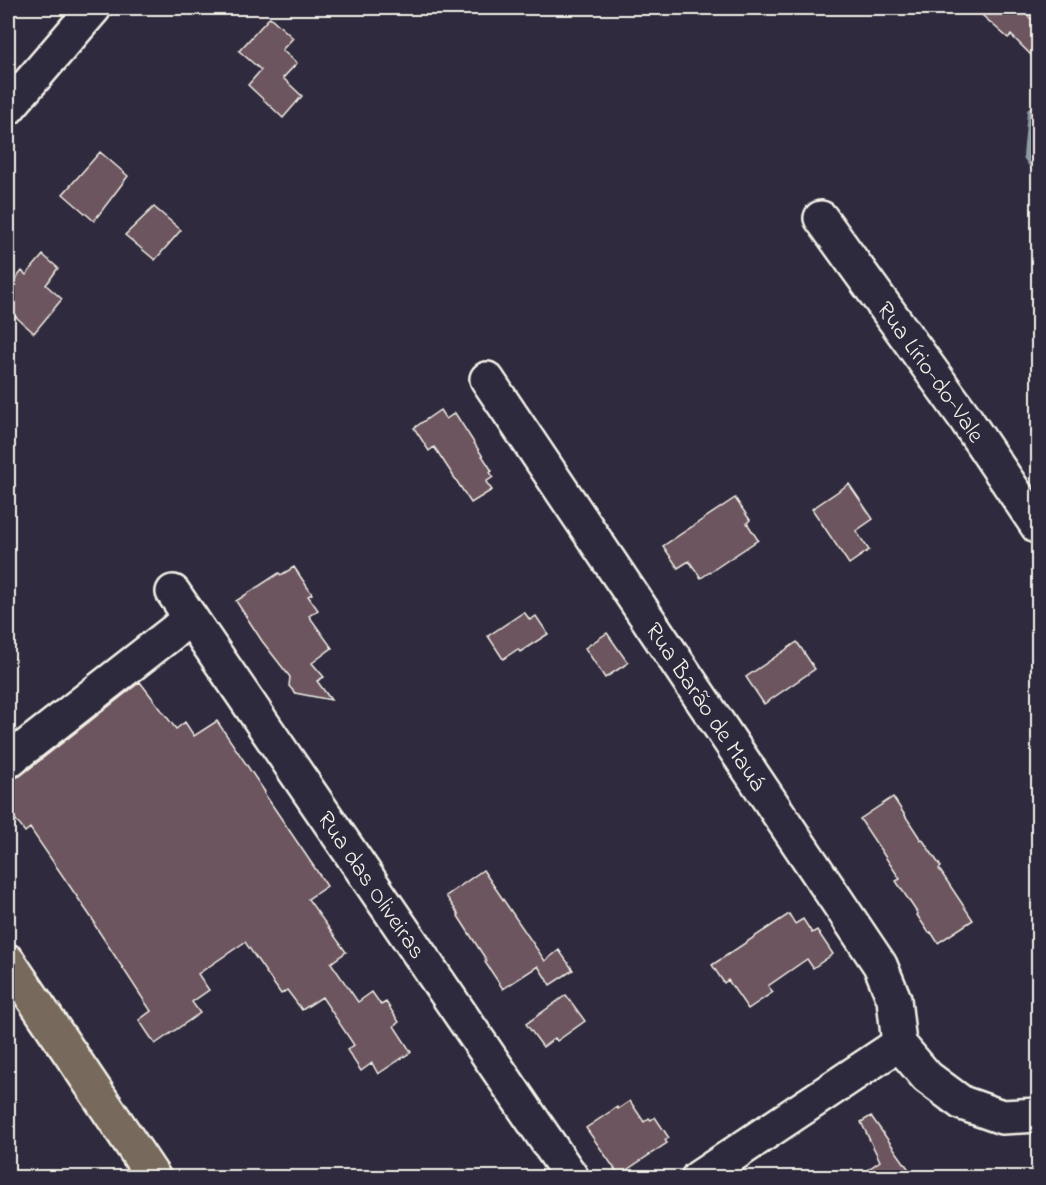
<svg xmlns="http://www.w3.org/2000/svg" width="1046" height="1185" font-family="'Indie Flower',sans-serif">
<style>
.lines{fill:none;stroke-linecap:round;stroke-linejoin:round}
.stream{stroke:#8f9da2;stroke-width:8}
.building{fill:#6c555e;stroke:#f4f1e8;stroke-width:1.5}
.street-casing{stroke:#f4f1e8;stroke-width:38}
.primary-casing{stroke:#f4f1e8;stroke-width:38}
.street{stroke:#2f2a3d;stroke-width:33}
.primary{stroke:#77695c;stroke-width:33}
.labels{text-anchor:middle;stroke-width:4.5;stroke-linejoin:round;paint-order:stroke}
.street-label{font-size:24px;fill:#f4f1e8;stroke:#2f2a3d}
</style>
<rect width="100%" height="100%" fill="#2f2a3d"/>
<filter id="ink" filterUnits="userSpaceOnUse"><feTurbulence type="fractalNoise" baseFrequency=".0167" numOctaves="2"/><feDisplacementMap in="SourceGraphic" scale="12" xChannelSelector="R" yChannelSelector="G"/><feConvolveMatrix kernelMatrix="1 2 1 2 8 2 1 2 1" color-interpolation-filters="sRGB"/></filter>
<g filter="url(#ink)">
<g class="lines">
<path class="stream" d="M 1031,112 L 1027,156 L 1038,173"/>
</g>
<path class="building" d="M 974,8 L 1019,8 L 1038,25 L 1038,62 L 1011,35 L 1008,38 Z
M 270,17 L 293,38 L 282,50 L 297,63 L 283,78 L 302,96 L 283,118 L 248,85 L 261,70 L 239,51 Z
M 100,152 L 128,176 L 94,221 L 63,194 Z
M 154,207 L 181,230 L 155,260 L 125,235 Z
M 43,255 L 58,268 L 46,285 L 62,299 L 34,333 L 8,310 L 8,288 L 22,271 L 26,275 Z
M 440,410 L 446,419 L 455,413 L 492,471 L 490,472 L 493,477 L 486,482 L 492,490 L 471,503 L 437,451 L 434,447 L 429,451 L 414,428 Z
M 849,484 L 873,519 L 856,531 L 869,550 L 849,564 L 812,509 Z
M 735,498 L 750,520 L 747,523 L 758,540 L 701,578 L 689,561 L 678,568 L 663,546 Z
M 294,567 L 312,594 L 308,596 L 318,610 L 309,616 L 332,648 L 312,663 L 324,677 L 317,681 L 331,700 L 295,693 L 289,686 L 290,677 L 262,641 L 236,601 L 279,573 L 281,575 Z
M 524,612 L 530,620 L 536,616 L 548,634 L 520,652 L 518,649 L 503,659 L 488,636 Z
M 607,633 L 628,663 L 605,678 L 585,648 Z
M 797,642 L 815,669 L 764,704 L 746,677 Z
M 140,682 L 176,729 L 185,722 L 194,736 L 217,721 L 265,792 L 264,793 L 327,886 L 308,899 L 346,952 L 331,963 L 358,1002 L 372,992 L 381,1005 L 386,1002 L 399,1022 L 394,1026 L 411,1052 L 378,1074 L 372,1063 L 361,1071 L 347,1050 L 354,1045 L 322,997 L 302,1010 L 287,990 L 281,994 L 245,942 L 198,974 L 209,990 L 192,1002 L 200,1013 L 155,1044 L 139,1020 L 151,1011 L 94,924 L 95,923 L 30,828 L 25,832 L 8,810 L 8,779 L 11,779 L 20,776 Z
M 893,797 L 921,840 L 922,839 L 941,867 L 939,869 L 973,920 L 938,943 L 931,932 L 929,933 L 917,915 L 918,914 L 896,881 L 900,879 L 860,819 Z
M 483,870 L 545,961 L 559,950 L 573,970 L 550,985 L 538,966 L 503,989 L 485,962 L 487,961 L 458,916 L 459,915 L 446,896 Z
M 789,914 L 795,924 L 803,919 L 812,933 L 817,930 L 833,954 L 813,968 L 807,959 L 768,986 L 773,992 L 748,1009 L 728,980 L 724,983 L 712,965 Z
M 566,995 L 585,1021 L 557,1041 L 555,1038 L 543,1047 L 526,1024 Z
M 630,1101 L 644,1122 L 649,1118 L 651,1120 L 655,1117 L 669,1138 L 665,1140 L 667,1143 L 619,1175 L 586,1128 L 617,1107 L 618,1109 Z
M 871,1116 L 915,1178 L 856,1178 L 880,1161 L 861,1122 Z"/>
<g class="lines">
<g class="street-casing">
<g id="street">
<path d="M 8,108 L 94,8"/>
<path id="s1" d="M 821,218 L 963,415 L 1038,527"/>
<path id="s2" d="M 487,379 L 880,965 L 894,999 L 899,1044"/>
<path id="s3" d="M 173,592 L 572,1178"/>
<path d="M 8,761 L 173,632 L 190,617"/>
<path d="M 698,1178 L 899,1044 L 927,1077 L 962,1103 L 1002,1117 L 1038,1115"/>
</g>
</g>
<g class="primary-casing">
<path id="primary" d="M 8,961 L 154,1178"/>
</g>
<use href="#street" class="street"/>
<use href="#primary" class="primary"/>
</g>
</g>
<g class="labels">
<g class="street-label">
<text dy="8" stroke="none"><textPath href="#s1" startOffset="189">Rua Lírio-do-Vale</textPath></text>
<text dy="8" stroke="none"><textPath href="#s2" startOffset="394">Rua Barão de Mauá</textPath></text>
<text dy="8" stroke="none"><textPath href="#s3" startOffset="354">Rua das Oliveiras</textPath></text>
</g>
</g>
<rect width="1046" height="1185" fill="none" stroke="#2f2a3d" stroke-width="30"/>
<rect x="15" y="15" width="1016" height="1155" fill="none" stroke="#f4f1e8" stroke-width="2" filter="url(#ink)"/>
</svg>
